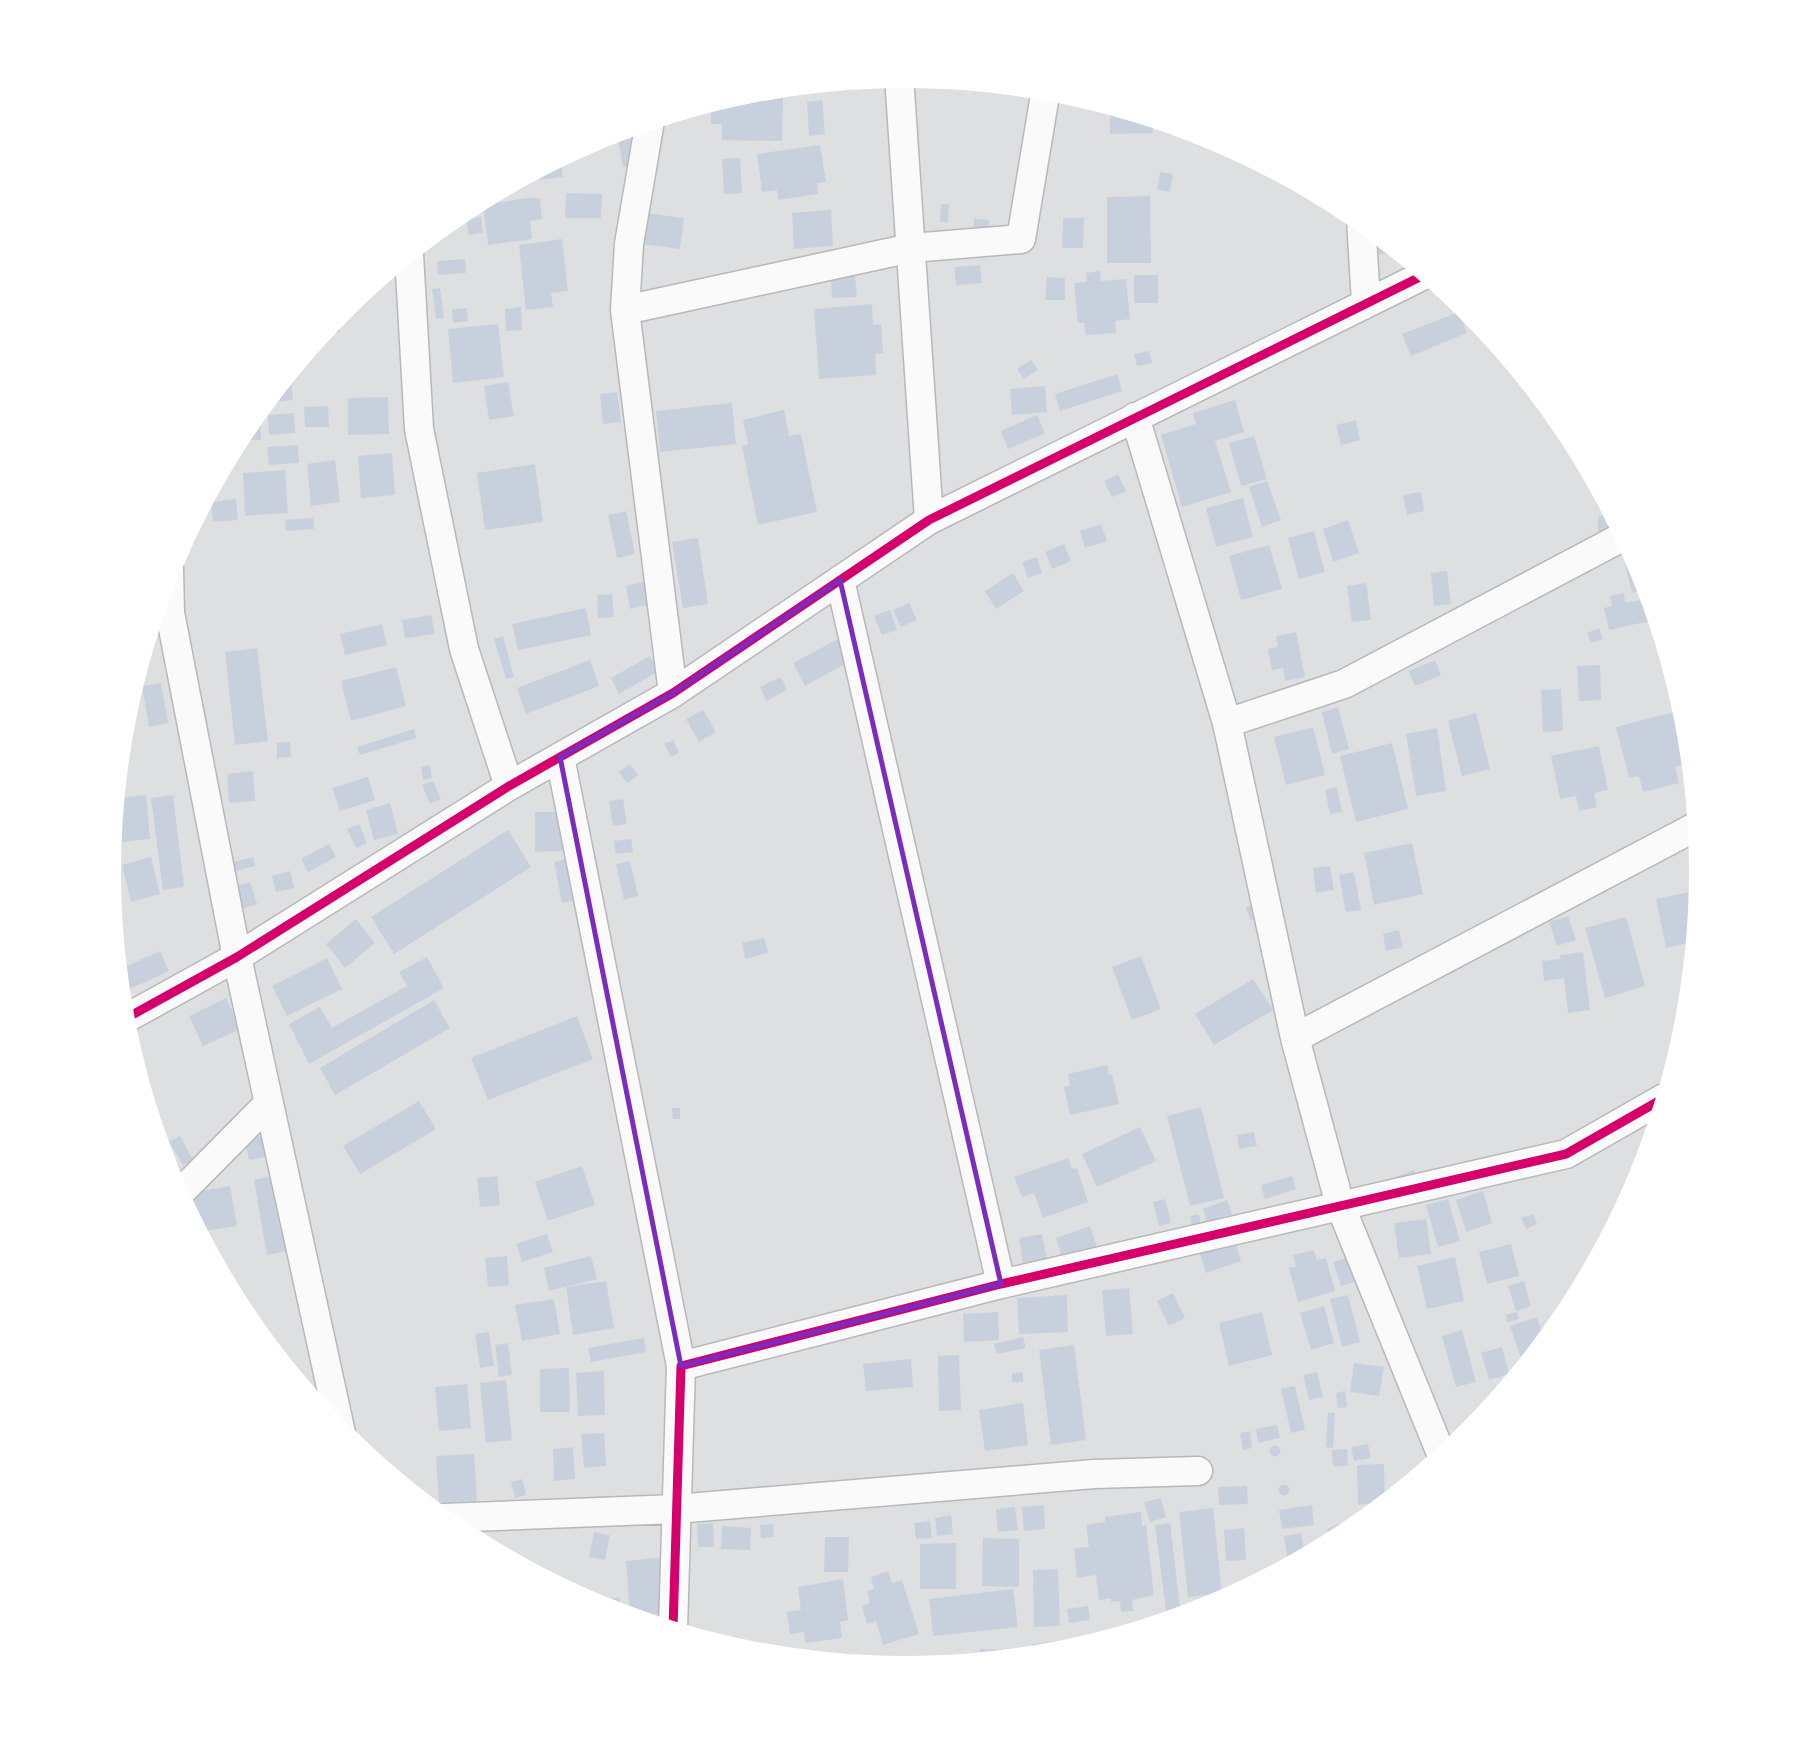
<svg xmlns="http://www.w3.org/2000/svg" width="1810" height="1743" font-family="Montserrat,sans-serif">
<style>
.building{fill:#c9d0dd}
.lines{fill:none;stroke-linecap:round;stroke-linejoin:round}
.minor-casing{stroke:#b8b8ba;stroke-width:31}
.minor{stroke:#fafafa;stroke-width:28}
.cycleway-casing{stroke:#fff;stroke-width:13}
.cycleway{stroke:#d6006c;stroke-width:9}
.marked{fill:none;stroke:#7b2cbf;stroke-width:5;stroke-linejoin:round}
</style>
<rect width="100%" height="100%" fill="#dedfe1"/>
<path class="building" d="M 736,95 L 783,95 L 782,141 L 722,140 L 722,124 L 711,124 L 711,105 L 722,106 L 723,99 Z
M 822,100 L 825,134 L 809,136 L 807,102 Z
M 1110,108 L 1118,108 L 1152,118 L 1153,133 L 1110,134 Z
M 635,136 L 639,164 L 623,167 L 618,139 Z
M 820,145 L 826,182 L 817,183 L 818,194 L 778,200 L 777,190 L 762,192 L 757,154 Z
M 560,157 L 563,177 L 540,180 L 539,169 Z
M 740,158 L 742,193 L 724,194 L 722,159 Z
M 1160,172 L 1173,174 L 1170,192 L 1157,190 Z
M 566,193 L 602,194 L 601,218 L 565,218 Z
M 1150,196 L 1151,263 L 1107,263 L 1107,197 Z
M 527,198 L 540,198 L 542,219 L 530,221 L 532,239 L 488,245 L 483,205 Z
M 941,204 L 949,204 L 948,222 L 940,222 Z
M 831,210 L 833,246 L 794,249 L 792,213 Z
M 646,213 L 684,218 L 680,249 L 641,244 Z
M 481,217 L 483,233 L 469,235 L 466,220 Z
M 1063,218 L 1084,218 L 1083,248 L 1062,248 Z
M 974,219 L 989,220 L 988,240 L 973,239 Z
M 1369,227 L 1389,244 L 1391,252 L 1374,256 Z
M 562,239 L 568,291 L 551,293 L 553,307 L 526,310 L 519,245 Z
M 465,259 L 466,273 L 438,275 L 437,261 Z
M 980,265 L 982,283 L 956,285 L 954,267 Z
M 1100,271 L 1101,281 L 1126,279 L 1130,319 L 1115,321 L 1116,333 L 1086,335 L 1084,323 L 1078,323 L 1074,283 L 1087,282 L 1086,273 Z
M 831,275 L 855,275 L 857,297 L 832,298 Z
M 1134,275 L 1158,275 L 1158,303 L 1134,303 Z
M 1047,277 L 1065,278 L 1065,300 L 1045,300 Z
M 440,288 L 444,318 L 436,319 L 432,289 Z
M 872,304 L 873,325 L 881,324 L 883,353 L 875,354 L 876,375 L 819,379 L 814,309 Z
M 521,307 L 522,330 L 506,331 L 505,309 Z
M 467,308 L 468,321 L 453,323 L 452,309 Z
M 1469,310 L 1484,328 L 1472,332 L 1465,312 Z
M 1459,312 L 1467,333 L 1411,356 L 1402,334 Z
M 337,315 L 340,332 L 320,336 L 322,333 Z
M 498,324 L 504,377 L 453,383 L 448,329 Z
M 1149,351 L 1152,363 L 1137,366 L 1134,354 Z
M 1031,360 L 1038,370 L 1024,379 L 1017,369 Z
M 1117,374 L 1122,391 L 1060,411 L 1055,394 Z
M 286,377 L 291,377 L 293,400 L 275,402 L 274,391 Z
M 508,382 L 514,416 L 489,420 L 484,386 Z
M 1045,386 L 1047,412 L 1012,415 L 1010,389 Z
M 617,392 L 621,422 L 603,424 L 600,394 Z
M 388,397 L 389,434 L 348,435 L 348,398 Z
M 1235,400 L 1244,432 L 1215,441 L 1231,492 L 1182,507 L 1161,435 L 1196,424 L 1193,413 Z
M 732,403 L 736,444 L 660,452 L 656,411 Z
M 328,406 L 329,427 L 305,427 L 304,407 Z
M 784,410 L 789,436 L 801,434 L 817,512 L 758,525 L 742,446 L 748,444 L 743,420 Z
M 294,413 L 295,433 L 269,435 L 268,415 Z
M 1037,415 L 1045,433 L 1008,449 L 1001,431 Z
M 251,419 L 261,419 L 261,440 L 237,440 Z
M 1356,420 L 1360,440 L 1341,445 L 1336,425 Z
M 1254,436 L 1267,479 L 1241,486 L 1229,443 Z
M 298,445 L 299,463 L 269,465 L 267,447 Z
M 392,453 L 395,495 L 361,498 L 358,456 Z
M 335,460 L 340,502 L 311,506 L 307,464 Z
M 535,464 L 543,522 L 485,530 L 477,473 Z
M 285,470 L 288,513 L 245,516 L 243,473 Z
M 1118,474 L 1126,491 L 1112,497 L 1104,481 Z
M 1267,481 L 1281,520 L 1262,527 L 1249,487 Z
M 1421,492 L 1424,511 L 1407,515 L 1403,495 Z
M 1243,498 L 1253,537 L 1216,547 L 1206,508 Z
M 236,499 L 238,520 L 213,522 L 211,502 Z
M 626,511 L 635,554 L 617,558 L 608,515 Z
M 1598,516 L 1609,516 L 1609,533 L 1598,533 Z
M 313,518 L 314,529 L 286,531 L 285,520 Z
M 1348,520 L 1359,553 L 1333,562 L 1323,529 Z
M 1101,524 L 1107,541 L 1085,548 L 1080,531 Z
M 1314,531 L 1325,572 L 1299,579 L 1288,538 Z
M 698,538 L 708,604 L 683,608 L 672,542 Z
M 1064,544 L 1071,561 L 1052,569 L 1045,552 Z
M 1269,545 L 1282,589 L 1241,600 L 1229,556 Z
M 1037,557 L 1042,573 L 1028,578 L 1022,562 Z
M 1638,561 L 1647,589 L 1632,593 L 1625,564 Z
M 1447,571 L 1451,604 L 1434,606 L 1431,573 Z
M 1013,573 L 1024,591 L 996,609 L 985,591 Z
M 647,581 L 651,604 L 630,609 L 626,586 Z
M 1366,583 L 1371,620 L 1352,622 L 1347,586 Z
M 1624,593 L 1625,603 L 1645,599 L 1650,621 L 1609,630 L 1604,608 L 1612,606 L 1610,596 Z
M 612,594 L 614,617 L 598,618 L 597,595 Z
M 909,603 L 917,620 L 901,627 L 893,610 Z
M 586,608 L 591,635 L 518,650 L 512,624 Z
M 890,610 L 897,630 L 882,635 L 874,616 Z
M 431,615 L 435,634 L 405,638 L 402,620 Z
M 382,624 L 387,645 L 345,655 L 340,634 Z
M 1599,628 L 1603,639 L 1591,643 L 1587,633 Z
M 1296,632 L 1305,677 L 1285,681 L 1283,668 L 1272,670 L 1268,649 L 1278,647 L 1276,636 Z
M 503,636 L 514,677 L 506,679 L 494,639 Z
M 838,639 L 850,661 L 805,686 L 793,663 Z
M 257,648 L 268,741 L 235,745 L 225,652 Z
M 650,656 L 659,671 L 619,694 L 611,678 Z
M 590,660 L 599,686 L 526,714 L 517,688 Z
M 1435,660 L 1441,675 L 1415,686 L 1409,671 Z
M 1600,665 L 1601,700 L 1579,701 L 1577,666 Z
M 396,667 L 406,706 L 351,721 L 341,681 Z
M 781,677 L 787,690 L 766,701 L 760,687 Z
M 161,683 L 168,723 L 149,727 L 142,686 Z
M 1561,689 L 1563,731 L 1543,732 L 1541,690 Z
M 1338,707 L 1349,749 L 1332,754 L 1322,712 Z
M 703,710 L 716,732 L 699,742 L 686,719 Z
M 1674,712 L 1687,764 L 1675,767 L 1679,783 L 1643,792 L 1639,776 L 1629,778 L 1616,727 Z
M 1476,713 L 1490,769 L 1462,776 L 1448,721 Z
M 1313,727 L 1325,775 L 1286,785 L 1274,737 Z
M 1437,728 L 1446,791 L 1416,796 L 1406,734 Z
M 414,729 L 416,738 L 360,755 L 357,747 Z
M 673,740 L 679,753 L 671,757 L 664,744 Z
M 290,742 L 291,757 L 277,758 L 277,743 Z
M 1392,743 L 1408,809 L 1356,822 L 1340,756 Z
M 1599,746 L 1608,790 L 1594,793 L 1597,807 L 1579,811 L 1576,796 L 1560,799 L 1551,756 Z
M 630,764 L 638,775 L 627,783 L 619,772 Z
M 430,765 L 432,778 L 423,780 L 421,767 Z
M 253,771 L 255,801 L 229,803 L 227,774 Z
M 368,777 L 375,800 L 340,811 L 332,788 Z
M 433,781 L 441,799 L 430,804 L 422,785 Z
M 1337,787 L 1342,812 L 1330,814 L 1325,790 Z
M 146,795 L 150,839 L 121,842 L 117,798 Z
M 173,795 L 184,887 L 163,890 L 151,798 Z
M 623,799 L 627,824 L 613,826 L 609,801 Z
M 390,803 L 398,834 L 374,840 L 366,810 Z
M 535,812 L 562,812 L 563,851 L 535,852 Z
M 359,824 L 367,843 L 356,848 L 347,829 Z
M 508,830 L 531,867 L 394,954 L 371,917 Z
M 631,839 L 633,852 L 616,854 L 614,841 Z
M 1412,843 L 1423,894 L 1374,905 L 1364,853 Z
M 329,844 L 336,857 L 308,872 L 301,859 Z
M 151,857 L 160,894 L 131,902 L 122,865 Z
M 253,857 L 255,866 L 232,872 L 229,863 Z
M 568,859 L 577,900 L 562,903 L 554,862 Z
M 630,861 L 638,896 L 624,900 L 616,864 Z
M 1330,866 L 1334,890 L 1316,893 L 1313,868 Z
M 290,871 L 294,888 L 276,892 L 272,876 Z
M 1354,872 L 1361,910 L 1346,912 L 1339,875 Z
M 113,874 L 122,906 L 112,909 L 109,875 Z
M 250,882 L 257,904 L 235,911 L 229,888 Z
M 1698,890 L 1694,942 L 1666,948 L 1656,899 Z
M 1259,904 L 1262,917 L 1250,920 L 1246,907 Z
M 1568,916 L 1576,940 L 1557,946 L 1549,922 Z
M 1626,917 L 1645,986 L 1605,998 L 1585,928 Z
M 356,919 L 375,943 L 345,968 L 326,944 Z
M 1399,930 L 1403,947 L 1386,951 L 1383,934 Z
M 764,938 L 768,953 L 745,959 L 742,943 Z
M 160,951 L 169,971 L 121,993 L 118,970 Z
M 1583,952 L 1590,1010 L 1568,1013 L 1564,978 L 1544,981 L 1542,961 L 1560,959 L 1560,955 Z
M 1141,956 L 1161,1009 L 1132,1020 L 1112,967 Z
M 427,957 L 444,988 L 309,1064 L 289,1024 L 320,1007 L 332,1028 L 407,986 L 399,972 Z
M 327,958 L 342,989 L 287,1016 L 272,986 Z
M 1253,979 L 1273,1010 L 1214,1045 L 1195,1014 Z
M 226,998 L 241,1029 L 203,1046 L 189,1016 Z
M 434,1000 L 450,1028 L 335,1095 L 320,1068 Z
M 577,1016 L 593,1059 L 488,1100 L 471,1058 Z
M 1107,1065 L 1109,1075 L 1112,1074 L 1119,1104 L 1070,1115 L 1064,1087 L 1070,1085 L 1068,1074 Z
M 419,1101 L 436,1129 L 360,1174 L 343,1146 Z
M 1201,1107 L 1224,1198 L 1190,1206 L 1167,1116 Z
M 672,1108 L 680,1108 L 680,1119 L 673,1119 Z
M 1140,1127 L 1156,1161 L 1097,1187 L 1082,1154 Z
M 1254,1132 L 1257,1146 L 1239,1149 L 1237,1135 Z
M 180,1136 L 193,1160 L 183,1165 L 169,1142 Z
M 262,1136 L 266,1157 L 249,1160 L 245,1140 Z
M 163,1139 L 183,1173 L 171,1179 L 159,1141 Z
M 1068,1158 L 1072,1169 L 1077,1168 L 1088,1202 L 1043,1218 L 1034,1193 L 1022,1197 L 1014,1177 Z
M 582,1166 L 595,1205 L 548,1221 L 535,1182 Z
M 1414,1170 L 1418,1180 L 1399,1187 L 1395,1177 Z
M 277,1175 L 290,1250 L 267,1255 L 254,1180 Z
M 497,1176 L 500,1205 L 480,1207 L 477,1178 Z
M 1292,1176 L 1296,1189 L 1265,1199 L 1261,1185 Z
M 230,1186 L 237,1226 L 199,1232 L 195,1225 L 190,1193 Z
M 1483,1191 L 1492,1223 L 1466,1232 L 1456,1200 Z
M 1165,1199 L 1171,1223 L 1159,1226 L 1153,1202 Z
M 1448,1199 L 1460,1241 L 1438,1247 L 1426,1205 Z
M 1227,1200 L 1232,1214 L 1207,1222 L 1203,1209 Z
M 1199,1214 L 1201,1226 L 1192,1228 L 1190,1216 Z
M 1533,1214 L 1537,1224 L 1526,1229 L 1521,1218 Z
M 1426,1219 L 1431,1254 L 1399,1258 L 1394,1223 Z
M 1090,1226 L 1098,1250 L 1063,1261 L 1056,1238 Z
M 547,1234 L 553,1252 L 522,1262 L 516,1244 Z
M 1042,1234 L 1047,1259 L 1023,1263 L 1019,1238 Z
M 1235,1242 L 1241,1261 L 1206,1273 L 1200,1254 Z
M 1511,1244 L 1519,1276 L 1487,1284 L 1479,1252 Z
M 1314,1250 L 1317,1260 L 1326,1258 L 1335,1291 L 1298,1302 L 1289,1268 L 1296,1266 L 1293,1255 Z
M 507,1256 L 509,1285 L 488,1287 L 485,1258 Z
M 591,1256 L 597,1279 L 549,1291 L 544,1268 Z
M 1352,1256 L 1360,1280 L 1341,1286 L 1333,1262 Z
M 1455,1257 L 1464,1301 L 1427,1309 L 1417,1266 Z
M 606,1281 L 614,1328 L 573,1335 L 566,1287 Z
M 1524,1281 L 1531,1306 L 1516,1311 L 1508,1286 Z
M 1129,1288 L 1133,1334 L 1106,1336 L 1102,1290 Z
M 1173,1293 L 1185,1318 L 1169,1326 L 1157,1301 Z
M 1067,1295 L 1068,1332 L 1019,1334 L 1017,1298 Z
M 1348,1295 L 1360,1342 L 1342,1347 L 1330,1299 Z
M 554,1299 L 560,1334 L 522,1341 L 515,1305 Z
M 1324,1306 L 1334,1343 L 1311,1350 L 1300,1313 Z
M 998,1312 L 999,1340 L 964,1342 L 963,1314 Z
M 1262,1312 L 1272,1355 L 1229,1366 L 1219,1323 Z
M 1517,1312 L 1519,1319 L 1507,1322 L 1506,1315 Z
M 1537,1317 L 1545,1341 L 1524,1367 L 1510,1326 Z
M 1462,1330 L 1476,1382 L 1456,1387 L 1442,1336 Z
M 489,1332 L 494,1366 L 480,1368 L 475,1334 Z
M 1023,1337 L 1026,1348 L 997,1354 L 994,1344 Z
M 644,1338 L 646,1352 L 591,1362 L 588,1348 Z
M 508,1343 L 512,1375 L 499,1377 L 495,1345 Z
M 1074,1345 L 1086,1440 L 1051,1445 L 1039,1350 Z
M 1502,1347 L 1509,1374 L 1489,1380 L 1481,1353 Z
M 959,1355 L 961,1410 L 939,1411 L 938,1356 Z
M 911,1359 L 913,1387 L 866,1391 L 863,1364 Z
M 1354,1363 L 1384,1367 L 1379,1396 L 1350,1392 Z
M 569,1368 L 570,1412 L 540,1412 L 540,1369 Z
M 604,1371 L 605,1415 L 578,1416 L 576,1373 Z
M 1023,1372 L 1023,1382 L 1012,1382 L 1012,1373 Z
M 1317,1372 L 1323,1397 L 1309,1400 L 1303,1375 Z
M 506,1380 L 512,1440 L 486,1443 L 480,1383 Z
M 467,1384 L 471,1428 L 439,1431 L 435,1387 Z
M 1295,1386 L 1305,1430 L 1291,1433 L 1281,1389 Z
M 1345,1391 L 1347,1407 L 1338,1408 L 1336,1393 Z
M 1023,1403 L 1028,1445 L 985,1451 L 979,1410 Z
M 1328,1413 L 1335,1413 L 1333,1448 L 1326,1447 Z
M 1277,1425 L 1280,1438 L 1258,1443 L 1256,1429 Z
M 1250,1431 L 1252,1448 L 1243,1450 L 1240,1433 Z
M 604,1433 L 606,1466 L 584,1468 L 581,1434 Z
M 1368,1444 L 1371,1458 L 1354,1461 L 1351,1447 Z
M1269.5 1451a5.5 5.5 0 1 1 11 0a5.5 5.5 0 1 1-11 0Z
M 573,1447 L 575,1479 L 554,1481 L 553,1449 Z
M 1347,1449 L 1348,1466 L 1333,1466 L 1332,1450 Z
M 474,1454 L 477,1501 L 439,1503 L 436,1456 Z
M 1384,1464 L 1385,1502 L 1358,1505 L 1357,1465 Z
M 522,1479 L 526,1495 L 515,1498 L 511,1482 Z
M1278.5 1490a5.5 5.5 0 1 1 11 0a5.5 5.5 0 1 1-11 0Z
M 1247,1486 L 1248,1504 L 1219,1505 L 1218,1487 Z
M 1161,1498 L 1166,1517 L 1150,1522 L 1144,1502 Z
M 1044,1505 L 1045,1529 L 1024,1531 L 1022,1507 Z
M 1312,1505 L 1314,1525 L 1282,1529 L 1279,1510 Z
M 1015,1507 L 1018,1530 L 998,1532 L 996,1509 Z
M 1213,1508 L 1222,1593 L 1188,1597 L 1179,1512 Z
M 1141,1512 L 1142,1526 L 1146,1525 L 1154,1595 L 1132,1600 L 1133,1611 L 1121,1612 L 1120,1601 L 1111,1602 L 1111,1598 L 1099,1600 L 1096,1575 L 1077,1578 L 1074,1548 L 1089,1547 L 1086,1525 L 1105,1522 L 1105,1517 Z
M 951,1515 L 953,1534 L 937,1536 L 935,1518 Z
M 1350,1519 L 1354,1528 L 1333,1541 L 1327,1529 Z
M 930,1521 L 932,1538 L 916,1539 L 914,1523 Z
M 713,1523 L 714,1547 L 698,1547 L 697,1524 Z
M 1170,1523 L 1181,1616 L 1167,1618 L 1155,1525 Z
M 773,1524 L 774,1537 L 761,1538 L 760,1525 Z
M 722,1526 L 751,1528 L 750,1550 L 721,1549 Z
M 1244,1528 L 1246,1560 L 1226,1561 L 1224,1530 Z
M 594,1532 L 610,1535 L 605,1560 L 589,1557 Z
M 1301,1533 L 1305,1556 L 1288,1562 L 1284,1536 Z
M 825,1537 L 849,1537 L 848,1572 L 824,1572 Z
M 983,1538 L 1019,1539 L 1019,1587 L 982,1586 Z
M 956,1543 L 956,1589 L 920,1589 L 920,1544 Z
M 665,1557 L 671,1629 L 630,1616 L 626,1561 Z
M 1058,1569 L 1060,1626 L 1034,1627 L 1033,1570 Z
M 888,1571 L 892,1583 L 902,1580 L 919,1634 L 883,1645 L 876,1621 L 867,1624 L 862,1606 L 870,1603 L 867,1591 L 874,1589 L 871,1577 Z
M 843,1579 L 848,1620 L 840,1622 L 842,1638 L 805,1643 L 804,1632 L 790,1634 L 787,1612 L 801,1610 L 798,1587 Z
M 1013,1589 L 1018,1627 L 933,1636 L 929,1599 Z
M 619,1597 L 622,1614 L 605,1608 L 603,1600 Z
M 1200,1604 L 1200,1610 L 1186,1614 L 1185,1605 Z
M 1088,1606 L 1090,1620 L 1069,1623 L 1067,1609 Z
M 1076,1639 L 1077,1647 L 1060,1653 L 1034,1655 L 1032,1644 Z
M 980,1649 L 1014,1650 L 1014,1657 L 980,1660 Z
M 859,1655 L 860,1663 L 824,1660 L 824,1658 Z"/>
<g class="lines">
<g class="minor-casing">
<path id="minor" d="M 899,76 L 929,520
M 650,121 L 629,244 L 625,310 L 673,693
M 1361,220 L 1366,302
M 409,254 L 419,429 L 464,649 L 509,786
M 625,310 L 911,248 L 1021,239 L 1046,89
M 1135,417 L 1227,723 L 1344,684 L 1624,536
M 169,569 L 170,613 L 237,957 L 341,1433
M 840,580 L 1001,1284
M 1227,723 L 1295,1038 L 1697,826
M 560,757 L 681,1366
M 123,1020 L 237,957 L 509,786 L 673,693 L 929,520 L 1426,274
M 1295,1038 L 1340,1205 L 1442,1456
M 179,1194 L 269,1103
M 444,1518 L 676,1509 L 1094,1474 L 1198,1471
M 673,1629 L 681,1366 L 1001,1284 L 1566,1154 L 1664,1098"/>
</g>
<use href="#minor" class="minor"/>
<g class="cycleway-casing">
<path id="cycleway" d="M 123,1020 L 237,957 L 509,786 L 673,693 L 929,520 L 1426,274
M 673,1629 L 681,1366 L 1001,1284 L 1566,1154 L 1664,1098"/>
</g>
<use href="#cycleway" class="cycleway"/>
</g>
<path class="marked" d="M 840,580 L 1001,1284 L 681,1366 L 560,757 L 673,693 Z"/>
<path d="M0 0H1810V1743H0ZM121 872a784 784 0 1 1 1568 0a784 784 0 1 1-1568 0Z" fill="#fff" fill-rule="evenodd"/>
</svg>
